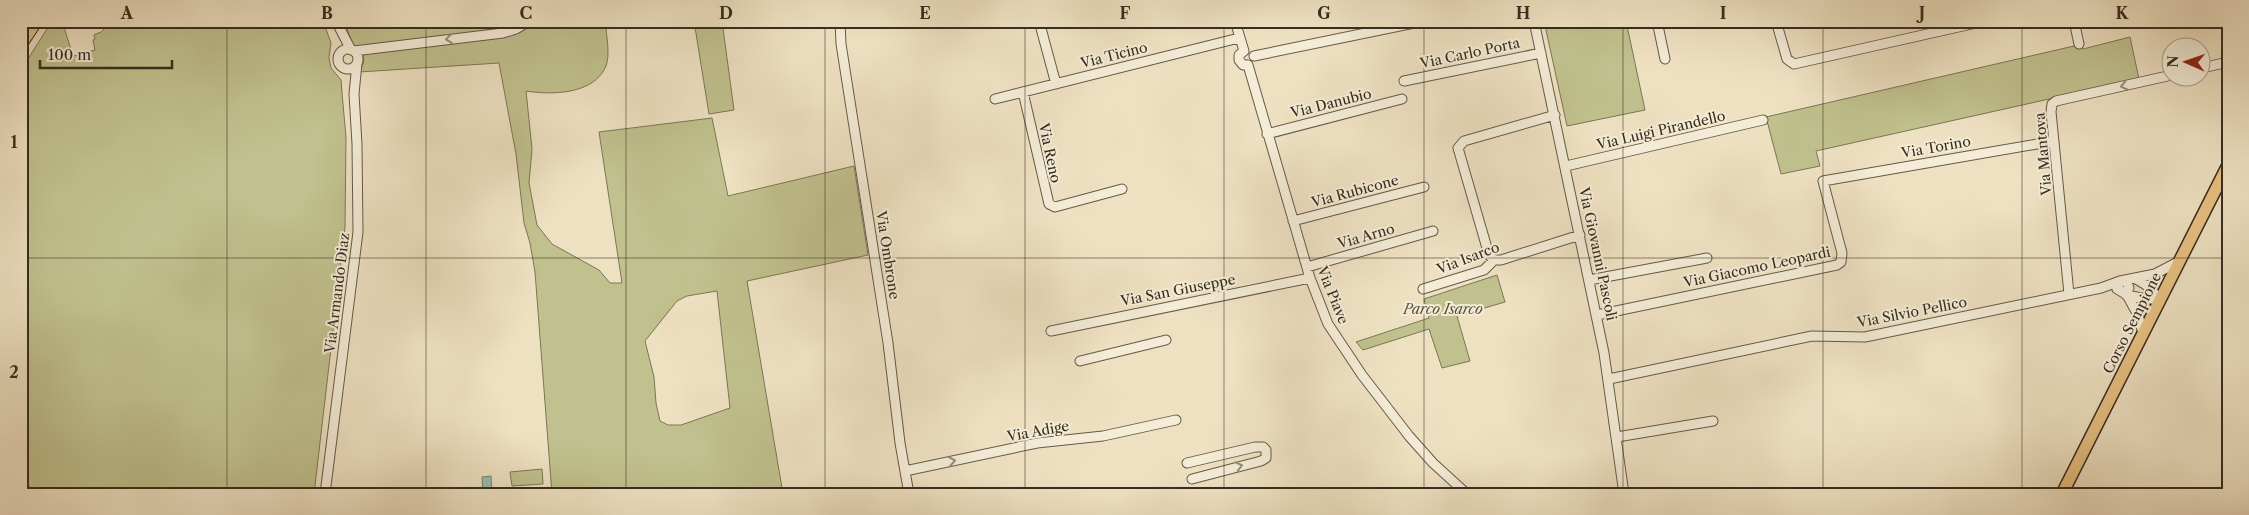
<svg xmlns="http://www.w3.org/2000/svg" width="2249" height="515" font-family="'Libre Caslon Text',serif">
<style>
.green{fill:#c0c18e;stroke:#7c7656;fill-rule:evenodd}
.water{fill:#9bbeac;stroke:#738473}
.lines{fill:none;stroke-linecap:round;stroke-linejoin:round}
.minor-casing{stroke:#655947;stroke-width:11}
.major-casing{stroke:#372c1e;stroke-width:14}
.highway-casing{stroke:#372c1e;stroke-width:16}
.minor{stroke:#f4ecd7;stroke-width:9}
.major{stroke:#e7c081;stroke-width:11}
.highway{stroke:#e7c081;stroke-width:14}
.oneway{stroke:#968c7a}
.grid{fill:none;stroke:#372c1e;stroke-width:1;stroke-opacity:0.55}
.labels{text-anchor:middle;stroke-width:4;stroke-linejoin:round;paint-order:stroke}
.street-label{font-size:14px;fill:#372c1e;stroke:#f4ecd7}
.park-label{font-size:14px;font-style:italic;fill:#59513a;stroke:#f4ecd7}
.neatline{fill:none;stroke:#372c1e;stroke-width:2}
.grid-label{font-size:16px;text-anchor:middle;font-weight:bold;fill:#372c1e}
</style>
<rect width="100%" height="100%" fill="#eee1c2"/>
<filter id="stains"><feTurbulence type="fractalNoise" baseFrequency=".004" numOctaves="4"/><feColorMatrix values="0 0 0 0 .2 0 0 0 0 .09 0 0 0 0 .02 0 0 0 .5 -.17"/></filter>
<radialGradient id="worn" r=".72"><stop offset=".6" stop-color="#630" stop-opacity="0"/><stop offset="1" stop-color="#630" stop-opacity=".3"/></radialGradient>
<path class="green" d="M 52,21 L 62,21 L 73,56 L 95,50 L 93,40 L 95,39 L 94,35 L 101,32 L 107,26 L 118,28 L 150,21 L 323,21 L 331,43 L 329,58 L 331,68 L 341,80 L 342,93 L 346,137 L 345,228 L 314,494 L 31,494 L 21,455 L 21,70 Z
M 344,21 L 640,21 L 606,28 C 607,40 610,55 606,66 C 594,95 551,95 526,91 L 532,149 L 529,183 L 537,225 L 552,244 L 599,270 L 610,283 L 622,283 L 599,132 L 712,118 L 728,196 L 854,166 L 868,255 L 747,281 L 783,494 L 552,494 L 535,272 L 530,243 L 524,223 L 516,154 L 499,63 L 359,72 C 367,60 365,52 353,45 ZM 717,291 L 730,408 L 681,425 L 668,425 L 660,421 L 656,403 L 654,377 L 645,341 L 677,301 L 687,296 Z
M 694,21 L 722,21 L 734,110 L 709,114 Z
M 1544,21 L 1626,21 L 1645,110 L 1567,126 Z
M 2130,37 L 2139,79 L 1816,151 L 1820,166 L 1781,174 L 1766,117 L 2074,46 L 2083,49 Z
M 1497,275 L 1505,302 L 1457,316 L 1470,361 L 1442,368 L 1429,329 L 1363,350 L 1356,342 L 1429,318 L 1424,299 Z
M 542,469 L 543,484 L 512,486 L 510,472 Z"/>
<path class="water" d="M 491,476 L 492,494 L 483,494 L 482,477 Z"/>
<g class="lines">
<g class="minor-casing">
<path id="minor" d="M 336,21 L 351,50
M 840,21 L 841,44 L 888,343 L 900,443 L 909,494
M 1039,21 L 1056,84
M 1235,21 L 1244,51
M 1534,21 L 1604,353 L 1624,494
M 1657,21 L 1665,59
M 1776,21 L 1787,59 L 1794,64 L 1985,21
M 2074,21 L 2079,44
M338 59a10 10 0 1 1 20 0a10 10 0 1 1-20 0Z
M 354,51 L 503,33 L 516,29 L 529,21
M 1244,51 L 1239,55 L 1239,60 L 1243,65 L 1248,65
M 1254,56 L 1424,21
M 1248,65 L 1310,278 L 1328,324 L 1362,375 L 1409,436 L 1433,463 L 1467,494
M 2202,68 L 2228,62
M 1404,81 L 1541,53
M 1023,92 L 1049,204 L 1055,207 L 1122,189
M 995,99 L 1239,38
M 1267,134 L 1402,99
M 1566,166 L 1763,120
M 1293,221 L 1424,187
M 1494,260 L 1489,255 L 1458,148 L 1464,141 L 1555,115
M 1307,267 L 1433,231
M 2136,279 L 2146,285 L 2160,299
M 1589,280 L 1707,258
M 2126,280 L 2129,288 L 2124,293 L 2117,289 L 2120,281 L 2155,274 L 2178,262
M 1423,289 L 1484,270 L 1494,260 L 1501,260 L 1580,235
M 2069,294 L 2051,112 L 2052,104 L 2056,101 L 2172,75
M 2126,295 L 2147,299 L 2160,299
M 2127,295 L 2138,315 L 2143,333
M 1597,315 L 1837,265 L 1841,262 L 1842,253 L 1823,181 L 2054,141
M 1051,331 L 1310,278
M 1080,361 L 1166,340
M 1609,379 L 1812,336 L 1865,337 L 2101,288 L 2120,281
M 1617,437 L 1713,421
M 1187,463 L 1255,447 L 1263,447 L 1266,450 L 1266,458 L 1261,461 L 1192,479
M 905,471 L 1037,443 L 1103,436 L 1176,420
M 325,494 L 358,232 L 357,144 L 354,94 L 357,63"/>
</g>
<g class="major-casing">
<path id="major" d="M 2062,494 L 2228,165"/>
</g>
<g class="highway-casing">
<path id="highway" d="M 21,42 L 35,21"/>
</g>
<use href="#minor" class="minor"/>
<use href="#major" class="major"/>
<use href="#highway" class="highway"/>
</g>
<defs><path id="oneway-chevron" d="M-2-3.5L2.5 0L-2 3.5" fill="none" stroke-width="1.6" stroke-linecap="round" stroke-linejoin="round" transform="scale(1.25)"/></defs>
<g class="oneway">
<use href="#oneway-chevron" transform="translate(449 39) rotate(173)"/>
<use href="#oneway-chevron" transform="translate(2124 86) rotate(167)"/>
<use href="#oneway-chevron" transform="translate(952 461) rotate(-11)"/>
<use href="#oneway-chevron" transform="translate(1239 466) rotate(-14)"/>
</g>
<path class="grid" d="M 227,21 L 227,494M 426,21 L 426,494M 626,21 L 626,494M 825,21 L 825,494M 1025,21 L 1025,494M 1224,21 L 1224,494M 1424,21 L 1424,494M 1623,21 L 1623,494M 1823,21 L 1823,494M 2022,21 L 2022,494M 21,258 L 2228,258"/>
<g class="labels">
<g class="street-label">
<text transform="translate(1470 53) rotate(-12)" y="5">Via Carlo Porta</text>
<text transform="translate(1114 55) rotate(-14)" y="5">Via Ticino</text>
<text transform="translate(1331 103) rotate(-14)" y="5">Via Danubio</text>
<text transform="translate(1661 130) rotate(-13)" y="5">Via Luigi Pirandello</text>
<text transform="translate(1936 147) rotate(-10)" y="5">Via Torino</text>
<text transform="translate(1050 153) rotate(78)" y="5">Via Reno</text>
<text transform="translate(2043 154) rotate(-95)" y="5">Via Mantova</text>
<text transform="translate(1355 191) rotate(-15)" y="5">Via Rubicone</text>
<text transform="translate(1366 236) rotate(-16)" y="5">Via Arno</text>
<text transform="translate(1598 254) rotate(78)" y="5">Via Giovanni Pascoli</text>
<text transform="translate(888 255) rotate(81)" y="5">Via Ombrone</text>
<text transform="translate(1468 258) rotate(-21)" y="5">Via Isarco</text>
<text transform="translate(1757 267) rotate(-12)" y="5">Via Giacomo Leopardi</text>
<text transform="translate(1178 290) rotate(-11)" y="5">Via San Giuseppe</text>
<text transform="translate(337 293) rotate(-83)" y="5">Via Armando Diaz</text>
<text transform="translate(1333 295) rotate(68)" y="5">Via Piave</text>
<text transform="translate(1912 312) rotate(-11)" y="5">Via Silvio Pellico</text>
<text transform="translate(2132 323) rotate(-63)" y="5">Corso Sempione</text>
<text transform="translate(1038 431) rotate(-10)" y="5">Via Adige</text>
</g>
<g class="park-label">
<text x="1443" y="314">Parco Isarco</text>
</g>
</g>
<rect width="2249" height="515" fill="none" stroke="#eee1c2" stroke-width="55"/>
<g transform="translate(2186 62) rotate(272)"><circle r="24" fill="#f4ecd7" stroke="#a89f8d"/>
<path d="M0-4L9 19L0 12L-9 19Z" fill="#8f2418"/>
<text y="-8" font-size="14" font-weight="bold" text-anchor="middle" fill="#372c1e">N</text>
</g>
<path d="M40 60v8h132v-8" fill="none" stroke="#372c1e" stroke-width="2.5"/>
<text x="48" y="60" font-size="15" fill="#372c1e" stroke="#f4ecd7" stroke-width="4" paint-order="stroke">100 m</text>
<rect x="28" y="28" width="2194" height="460" class="neatline"/>
<g class="grid-label">
<text x="127" y="19">A</text>
<text x="327" y="19">B</text>
<text x="526" y="19">C</text>
<text x="726" y="19">D</text>
<text x="925" y="19">E</text>
<text x="1125" y="19">F</text>
<text x="1324" y="19">G</text>
<text x="1523" y="19">H</text>
<text x="1723" y="19">I</text>
<text x="1922" y="19">J</text>
<text x="2122" y="19">K</text>
<text x="14" y="148">1</text>
<text x="14" y="378">2</text>
</g>
<rect width="100%" height="100%" filter="url(#stains)"/>
<rect width="100%" height="100%" fill="url(#worn)"/>
</svg>
